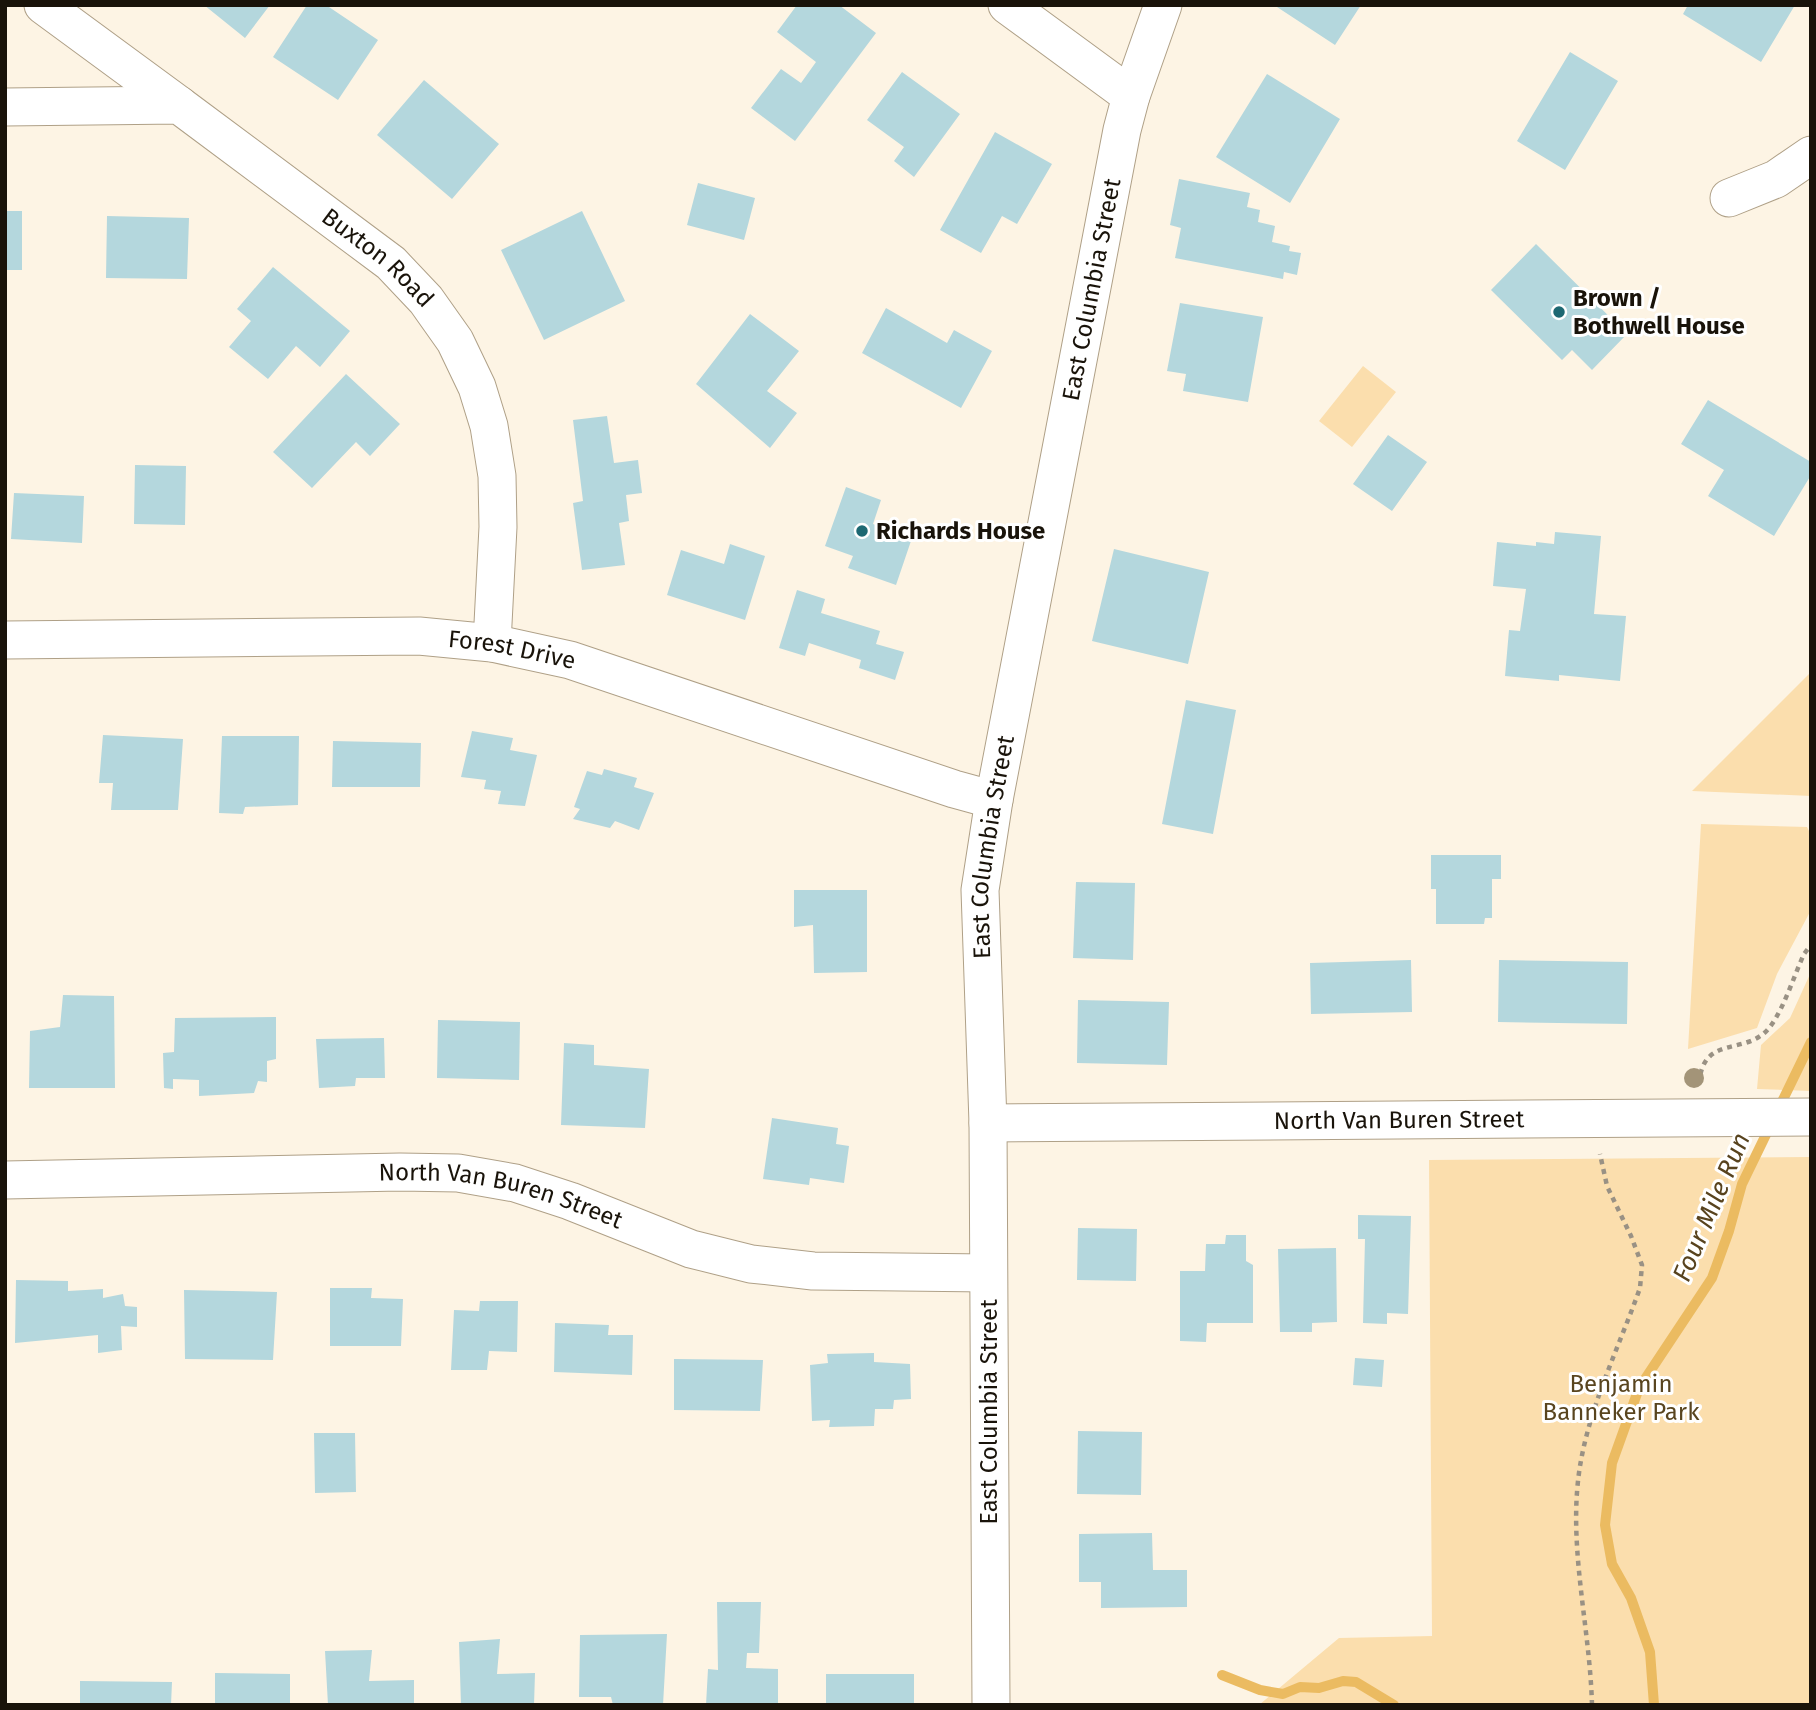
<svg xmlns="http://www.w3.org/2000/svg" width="1816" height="1710" font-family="'Fira Sans',sans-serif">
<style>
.green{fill:#fbdead}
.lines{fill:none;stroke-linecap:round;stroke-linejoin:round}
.stream{stroke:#ebbb61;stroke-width:10}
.building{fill:#b4d7dd}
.minor-casing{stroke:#afa087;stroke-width:39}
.path{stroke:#999184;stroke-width:4.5;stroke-dasharray:5 5;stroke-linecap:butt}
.minor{stroke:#fff;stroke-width:37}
.tree{fill:#a39478}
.poi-dot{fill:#1d6872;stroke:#fff;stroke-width:2.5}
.labels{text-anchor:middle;stroke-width:6;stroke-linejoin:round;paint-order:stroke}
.street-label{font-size:24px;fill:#19130a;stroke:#fff}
.poi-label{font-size:24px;font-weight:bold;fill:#19130a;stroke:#fff;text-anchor:start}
.park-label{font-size:24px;fill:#59451f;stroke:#fff}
.water-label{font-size:26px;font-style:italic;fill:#58431e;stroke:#fff}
</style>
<rect width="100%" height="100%" fill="#fdf4e4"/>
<path class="green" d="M 1363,366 L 1396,392 L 1352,447 L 1319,421 Z
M 1811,672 L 1811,796 L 1692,791 Z
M 1701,824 L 1807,827 L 1811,835 L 1811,910 L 1777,974 L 1757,1028 L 1688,1049 Z
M 1811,972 L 1811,1091 L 1757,1089 L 1761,1045 L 1790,1018 Z
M 1811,1157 L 1811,1705 L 1259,1705 L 1339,1638 L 1432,1636 L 1429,1160 Z"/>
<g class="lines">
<path class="stream" d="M 1222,1675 L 1260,1690 L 1283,1694 L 1300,1687 L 1319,1688 L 1343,1681 L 1356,1682 L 1394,1705
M 1654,1705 L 1650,1652 L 1631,1598 L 1612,1564 L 1605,1525 L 1612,1463 L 1639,1388 L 1712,1278 L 1729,1231 L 1742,1184 L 1811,1042"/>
</g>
<path class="building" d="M 204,5 L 270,5 L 245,38 Z
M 307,5 L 326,5 L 378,40 L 338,100 L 273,57 Z
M 797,5 L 839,5 L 876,33 L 795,141 L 751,108 L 781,69 L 801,83 L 816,62 L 777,32 Z
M 1278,5 L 1361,5 L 1335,45 L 1277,7 Z
M 1688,5 L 1795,5 L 1761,62 L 1683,14 Z
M 1570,52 L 1618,81 L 1565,170 L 1517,141 Z
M 902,72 L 960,114 L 914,177 L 894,161 L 904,147 L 867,120 Z
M 1267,74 L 1340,119 L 1290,203 L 1216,157 Z
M 424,80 L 499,144 L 452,199 L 377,135 Z
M 995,132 L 1052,164 L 1017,224 L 1002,216 L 981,253 L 940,230 Z
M 1179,179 L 1250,193 L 1247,207 L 1260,210 L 1258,222 L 1275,226 L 1272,242 L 1290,246 L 1289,251 L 1301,253 L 1297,275 L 1284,272 L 1283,279 L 1175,258 L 1181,228 L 1170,225 Z
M 698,183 L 755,198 L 744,240 L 687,225 Z
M 5,211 L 22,211 L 22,270 L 5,270 Z
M 582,211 L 625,301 L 544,340 L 501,250 Z
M 107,216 L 189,218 L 187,279 L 106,278 Z
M 1536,244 L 1627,334 L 1592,370 L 1572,350 L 1562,360 L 1491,290 Z
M 273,267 L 350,331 L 320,367 L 296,346 L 268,379 L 229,347 L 251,321 L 237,309 Z
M 1180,303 L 1263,317 L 1248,402 L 1183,391 L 1186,374 L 1167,371 Z
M 886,308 L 947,343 L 954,330 L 992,351 L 961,408 L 862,353 Z
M 750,314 L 799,351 L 767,391 L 797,413 L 770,448 L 696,384 Z
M 346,374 L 400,424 L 370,456 L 356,442 L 312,488 L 273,452 Z
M 1708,400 L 1811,462 L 1811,475 L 1774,536 L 1708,496 L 1724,470 L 1681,444 Z
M 607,416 L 614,463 L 638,460 L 642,493 L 626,495 L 629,521 L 619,523 L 625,565 L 582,570 L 573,503 L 583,501 L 573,420 Z
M 1388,435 L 1427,462 L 1392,511 L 1353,484 Z
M 135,465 L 186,466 L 185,525 L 134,524 Z
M 846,487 L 881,500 L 873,524 L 912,538 L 896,585 L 848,568 L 853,556 L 825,546 Z
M 14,493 L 84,496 L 82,543 L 11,539 Z
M 1555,532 L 1601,536 L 1594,614 L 1626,616 L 1620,681 L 1559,675 L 1559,681 L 1505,676 L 1509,630 L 1520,631 L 1526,589 L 1493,586 L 1497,542 L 1536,546 L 1536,542 L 1554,544 Z
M 730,544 L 765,556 L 745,620 L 667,595 L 681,550 L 724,564 Z
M 1114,549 L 1209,572 L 1188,664 L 1092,641 Z
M 797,590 L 825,599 L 821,613 L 880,631 L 876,644 L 904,652 L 895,680 L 859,668 L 861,660 L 809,643 L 805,656 L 779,648 Z
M 1186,700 L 1236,710 L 1213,834 L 1162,824 Z
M 472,731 L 513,738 L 510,750 L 537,755 L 525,806 L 498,804 L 501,791 L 484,789 L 486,780 L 461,777 Z
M 103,735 L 183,739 L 178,810 L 111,810 L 113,783 L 99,783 Z
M 222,736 L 299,736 L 298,805 L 245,807 L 243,814 L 219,813 Z
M 333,741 L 421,743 L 420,787 L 332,787 Z
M 604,769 L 637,778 L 634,787 L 654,793 L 639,830 L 615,821 L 610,828 L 573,819 L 580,809 L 574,807 L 587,771 L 602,775 Z
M 1431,855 L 1501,855 L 1501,879 L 1492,879 L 1492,918 L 1485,918 L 1484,924 L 1436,924 L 1436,889 L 1431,889 Z
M 1076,882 L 1135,883 L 1133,960 L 1073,958 Z
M 794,890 L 867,890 L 867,972 L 814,973 L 813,925 L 794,927 Z
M 1411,960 L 1412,1012 L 1311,1014 L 1310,963 Z
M 1499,960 L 1628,962 L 1627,1024 L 1498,1022 Z
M 63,995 L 114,996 L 115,1088 L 29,1088 L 30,1031 L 60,1027 Z
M 1078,1000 L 1169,1002 L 1167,1065 L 1077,1063 Z
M 276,1017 L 276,1059 L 267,1061 L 267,1082 L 258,1081 L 254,1093 L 199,1096 L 199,1080 L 173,1079 L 173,1089 L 164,1088 L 163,1053 L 174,1052 L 175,1018 Z
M 438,1020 L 520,1022 L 519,1080 L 437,1078 Z
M 384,1038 L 385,1078 L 356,1078 L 355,1086 L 319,1088 L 316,1039 Z
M 564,1043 L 594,1045 L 594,1065 L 649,1069 L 645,1128 L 561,1125 Z
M 772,1118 L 838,1128 L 836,1144 L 849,1146 L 844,1183 L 810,1178 L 809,1185 L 763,1179 Z
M 1358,1215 L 1411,1216 L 1408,1314 L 1387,1313 L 1387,1324 L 1363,1323 L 1365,1239 L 1358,1239 Z
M 1078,1228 L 1137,1229 L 1136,1281 L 1077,1280 Z
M 1226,1235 L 1246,1235 L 1246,1261 L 1253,1265 L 1253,1323 L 1207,1323 L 1206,1342 L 1180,1341 L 1180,1271 L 1205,1271 L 1206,1244 L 1225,1244 Z
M 1336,1248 L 1337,1322 L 1312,1323 L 1312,1332 L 1280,1332 L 1278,1249 Z
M 16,1280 L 68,1281 L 68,1291 L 103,1289 L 103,1298 L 123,1294 L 125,1306 L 137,1307 L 137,1327 L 121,1326 L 122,1350 L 98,1353 L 98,1335 L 15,1343 Z
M 330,1288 L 372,1288 L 371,1298 L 403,1299 L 401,1346 L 330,1346 Z
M 184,1290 L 277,1292 L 273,1360 L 185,1359 Z
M 480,1301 L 518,1301 L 517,1352 L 489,1351 L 487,1370 L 451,1370 L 454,1310 L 479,1311 Z
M 555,1323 L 609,1325 L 608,1335 L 633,1335 L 632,1375 L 554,1372 Z
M 874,1353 L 874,1362 L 910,1364 L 911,1399 L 894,1400 L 893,1409 L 875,1409 L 874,1426 L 829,1427 L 830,1420 L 812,1421 L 810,1365 L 828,1363 L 827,1354 Z
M 1355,1358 L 1384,1360 L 1382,1387 L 1353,1385 Z
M 674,1359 L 763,1360 L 760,1411 L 674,1410 Z
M 1078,1431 L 1142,1432 L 1141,1495 L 1077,1494 Z
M 314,1433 L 355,1433 L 356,1492 L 315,1493 Z
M 1152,1533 L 1153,1570 L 1187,1570 L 1187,1607 L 1101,1608 L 1101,1582 L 1079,1582 L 1079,1534 Z
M 717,1602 L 761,1602 L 759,1653 L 747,1653 L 746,1668 L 778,1669 L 778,1705 L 706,1705 L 708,1669 L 718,1670 Z
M 667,1634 L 663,1705 L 613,1705 L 611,1697 L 579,1697 L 580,1635 Z
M 500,1639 L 497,1674 L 535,1673 L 534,1705 L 461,1705 L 459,1642 Z
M 372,1650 L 369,1681 L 414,1680 L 414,1705 L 328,1705 L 325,1651 Z
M 215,1673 L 290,1674 L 290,1705 L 215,1705 Z
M 826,1674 L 914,1674 L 914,1705 L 826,1705 Z
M 80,1681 L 172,1682 L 171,1705 L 80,1705 Z"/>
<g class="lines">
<g class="minor-casing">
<g id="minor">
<path d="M 43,5 L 179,105"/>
<path d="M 1007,5 L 1131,96"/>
<path id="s1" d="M 5,107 L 179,105 L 391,263 L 426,300 L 455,341 L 477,387 L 489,426 L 497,476 L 498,527 L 492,643"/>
<path d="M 1729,198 L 1776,179 L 1811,155"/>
<path id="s2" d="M 5,640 L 419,636 L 492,643 L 570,660 L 954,789 L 994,800"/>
<path id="s3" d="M 988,1123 L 1811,1117"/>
<path id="s4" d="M 5,1180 L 400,1172 L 458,1173 L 515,1183 L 570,1201 L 691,1249 L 751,1264 L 813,1271 L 988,1273"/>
<path id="s5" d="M 991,1705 L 988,1123 L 980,890 L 994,800 L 1122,130 L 1131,96 L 1163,5"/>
</g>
</g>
<path class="path" d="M 1699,1084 C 1703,1031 1749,1059 1772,1024 C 1785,1005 1794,976 1804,954 L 1811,945
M 1592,1705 C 1590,1630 1570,1555 1578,1481 C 1585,1415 1618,1350 1640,1288 L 1642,1265 L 1631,1236 L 1607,1186 L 1600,1154"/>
<use href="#minor" class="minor"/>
</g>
<circle class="tree" cx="1694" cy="1078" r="10"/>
<g class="poi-dot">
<circle cx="1559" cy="312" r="7"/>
<circle cx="862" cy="531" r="7"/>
</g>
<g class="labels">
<g class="street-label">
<text dy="8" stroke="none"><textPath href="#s1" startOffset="425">Buxton Road</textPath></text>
<text dy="8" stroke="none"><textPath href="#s5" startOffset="1426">East Columbia Street</textPath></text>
<text dy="8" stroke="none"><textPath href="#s2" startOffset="508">Forest Drive</textPath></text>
<text dy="8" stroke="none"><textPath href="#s5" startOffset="859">East Columbia Street</textPath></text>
<text dy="8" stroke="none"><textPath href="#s3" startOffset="411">North Van Buren Street</textPath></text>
<text dy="8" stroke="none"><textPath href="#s4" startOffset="499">North Van Buren Street</textPath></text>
<text transform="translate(989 1412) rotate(-90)" y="8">East Columbia Street</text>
</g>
<g class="poi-label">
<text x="1573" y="306">Brown /<tspan x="1573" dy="28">Bothwell House</tspan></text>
<text x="876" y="539">Richards House</text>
</g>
<g class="park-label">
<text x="1621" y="1392">Benjamin<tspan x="1621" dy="28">Banneker Park</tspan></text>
</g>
<g class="water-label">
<text transform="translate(1711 1207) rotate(-67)" y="9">Four Mile Run</text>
</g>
</g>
<rect width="1816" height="1710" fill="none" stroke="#19130a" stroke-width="14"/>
</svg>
